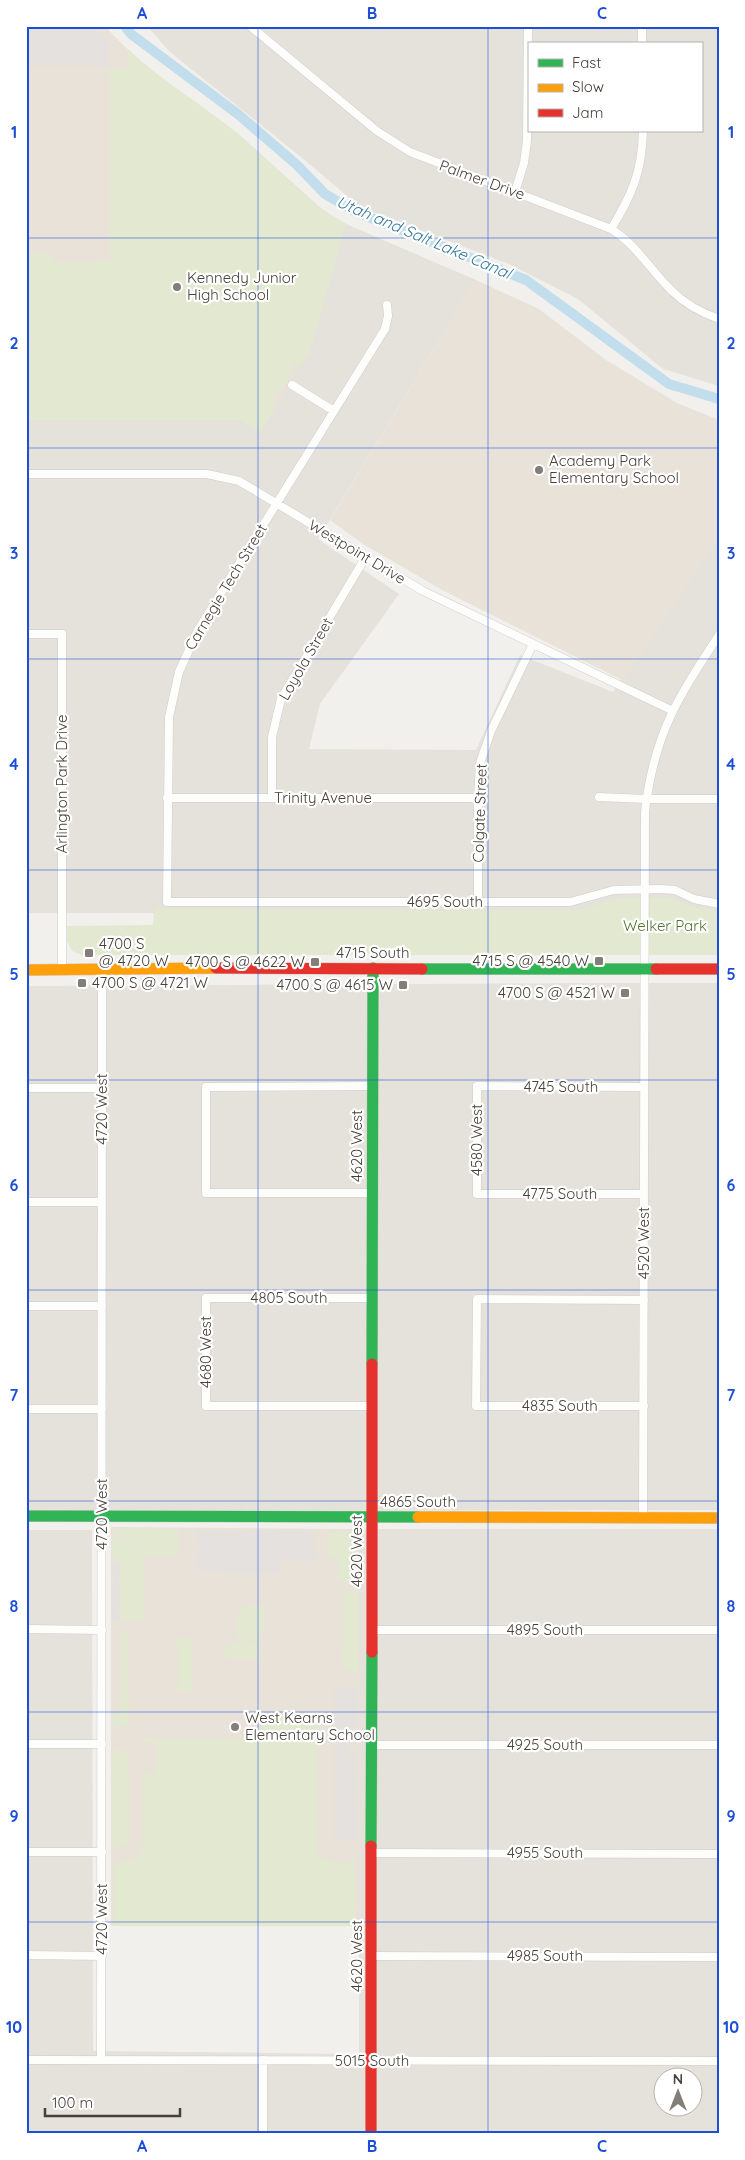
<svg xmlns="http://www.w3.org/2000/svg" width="745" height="2160" font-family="Quicksand,sans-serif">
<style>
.residential{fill:#e5e1db;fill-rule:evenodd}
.education{fill:#e8e2d9}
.green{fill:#e2e9d0}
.parking{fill:#e4e1de}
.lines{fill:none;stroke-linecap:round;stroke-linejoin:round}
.canal{stroke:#c2deec;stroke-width:10}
.street-casing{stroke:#d0cecb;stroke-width:9}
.fast-casing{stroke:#d2cdc6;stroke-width:12}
.slow-casing{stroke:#d2cdc6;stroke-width:12}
.jam-casing{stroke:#d2cdc6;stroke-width:12}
.street{stroke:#fdfdfc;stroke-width:8}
.fast{stroke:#30b455;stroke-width:11}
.slow{stroke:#ff9f0a;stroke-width:11}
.jam{stroke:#e5322d;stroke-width:11}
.grid{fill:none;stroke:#1d4ed8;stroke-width:1;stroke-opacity:0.55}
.poi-dot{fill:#847e78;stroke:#fff;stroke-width:2}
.labels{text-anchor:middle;stroke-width:4.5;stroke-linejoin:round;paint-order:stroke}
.street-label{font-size:15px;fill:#484139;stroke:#fff}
.poi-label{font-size:15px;fill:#484139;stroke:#fff;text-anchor:start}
.park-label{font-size:15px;fill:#517531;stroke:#fff}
.water-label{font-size:16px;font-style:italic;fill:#377a9c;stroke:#fff}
.neatline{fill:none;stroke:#1d4ed8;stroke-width:2}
.grid-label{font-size:16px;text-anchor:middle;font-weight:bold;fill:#1d4ed8}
</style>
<rect width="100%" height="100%" fill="#f2f0ed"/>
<path class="residential" d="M 147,26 L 719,26 L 719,386 L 663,369 L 578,299 L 509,264 L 360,207 L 301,157 L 170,52 ZM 529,44 L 701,44 L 701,131 L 529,131 Z
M 346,224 L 476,280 L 318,539 L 399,594 L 320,704 L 309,749 L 476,750 L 520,655 L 613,692 L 719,527 L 719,913 L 26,913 L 26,420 L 238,420 L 310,350 Z
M 609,983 L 719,983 L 719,1510 L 26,1511 L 26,986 Z
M 359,1529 L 719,1529 L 719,2134 L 26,2134 L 26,1530 L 92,1530 L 93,2051 L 359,2054 ZM 662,2078 L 692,2078 L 692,2108 L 662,2108 Z"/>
<path class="education" d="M 26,26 L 106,26 L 113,35 L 144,65 L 236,132 L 322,209 L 346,224 L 310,350 L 261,432 L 238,420 L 26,420 Z
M 476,280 L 539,309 L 606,360 L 677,403 L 719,420 L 719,537 L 624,681 L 444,591 L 363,544 L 330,520 Z
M 111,1527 L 359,1529 L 359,1926 L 111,1926 Z"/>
<path class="green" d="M 128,49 C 161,81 202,104 237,133 C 273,163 305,202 346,224 L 310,350 L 301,366 L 293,361 L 287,382 L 271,400 L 276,406 L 261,432 L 238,420 L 26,420 L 26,253 L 50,253 L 53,262 L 110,261 L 110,69 L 127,69 Z
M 668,897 L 694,907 L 719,911 L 719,955 L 82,955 L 72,951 L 67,941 L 67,926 L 153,925 L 154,909 L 562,910 L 584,909 L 616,898 Z
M 121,1529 L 178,1529 L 178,1554 L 176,1556 L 146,1556 L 114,1531 Z
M 328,1532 L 351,1532 L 358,1536 L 358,1582 L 338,1581 L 338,1556 L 328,1555 Z
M 113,1533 L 144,1557 L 144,1618 L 142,1620 L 121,1620 L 121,1562 L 111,1554 Z
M 344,1590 L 358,1590 L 358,1670 L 342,1670 Z
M 244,1605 L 264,1605 L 264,1631 L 260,1632 L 260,1641 L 237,1639 L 237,1615 Z
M 121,1633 L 127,1634 L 129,1636 L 129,1722 L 127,1726 L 113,1726 L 113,1714 L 121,1713 Z
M 176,1638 L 193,1638 L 193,1692 L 178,1692 L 178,1646 L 173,1645 Z
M 240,1641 L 261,1644 L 261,1659 L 228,1659 L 225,1656 L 225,1648 L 230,1644 L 237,1645 Z
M 281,1716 L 317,1716 L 317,1849 C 323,1866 341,1862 355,1862 L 356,1926 L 114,1926 L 114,1862 C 127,1862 140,1862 143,1846 L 143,1774 L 157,1773 L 157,1743 L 143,1743 L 143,1739 L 263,1739 L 264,1725 L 277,1725 Z
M 113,1749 L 124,1751 L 129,1759 L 129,1836 L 127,1843 L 121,1847 L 112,1848 Z"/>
<path class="parking" d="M 26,26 L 95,26 L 109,43 L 109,66 L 26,66 Z
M 195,1531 L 314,1531 L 314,1553 L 317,1554 L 317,1560 L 287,1560 L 286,1558 L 280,1558 L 280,1574 L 228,1574 L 227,1571 L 195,1571 L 195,1556 L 199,1556 L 199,1540 L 195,1539 Z
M 119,1562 L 119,1620 L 112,1620 L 113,1565 Z
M 339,1687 L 351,1687 L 356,1690 L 356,1741 L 349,1740 L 349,1751 L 356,1754 L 356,1840 L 334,1840 L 334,1691 Z"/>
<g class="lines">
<path class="canal" d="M 125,26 L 131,34 L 239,115 L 297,165 L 325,194 L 354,211 L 526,280 L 669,384 L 719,399"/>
<g class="street-casing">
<path id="street" d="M 250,26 L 377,131 L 410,152 L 611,229 C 636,244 651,271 672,291 C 685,304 702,313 719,319
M 642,26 L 642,44
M 515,192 L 524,163 L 527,141 L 528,26
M 611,229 C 632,195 642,172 643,131
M 387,305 L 388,316 L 385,329 L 198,630 L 179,672 L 169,717 L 167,902 L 570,902 L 614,890 L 660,889 L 675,890 L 694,899 L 719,904
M 292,385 L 334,411
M 26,474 L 207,474 L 239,481 L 423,591 L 671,710
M 26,634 L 62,634 L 62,969
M 599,797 L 646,799 L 719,799
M 167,798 L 478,798
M 272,798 L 272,737 L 281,699 L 365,558
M 478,902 L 478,798 L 480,763 L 491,731 L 533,644
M 372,1086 L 206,1087 L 206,1193 L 372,1193
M 26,1088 L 102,1088
M 644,1194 L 477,1194 L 477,1086 L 644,1087
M 26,1202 L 102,1202
M 26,1306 L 102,1306
M 372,1406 L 206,1406 L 206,1298 L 372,1298
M 644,1406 L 476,1406 L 477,1299 L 644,1300
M 26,1409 L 102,1409
M 643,1518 L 645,812 C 654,734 677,699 719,635
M 26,1629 L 102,1630
M 372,1630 L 719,1630
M 26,1744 L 102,1744
M 372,1745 L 719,1745
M 26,1852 L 102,1852
M 372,1853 L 719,1854
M 26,1955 L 102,1956
M 372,1956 L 719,1957
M 26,2060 L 719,2061
M 101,2060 L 102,968
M 263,2060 L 263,2134"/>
</g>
<g class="fast-casing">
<path id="fast" d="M 422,969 L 656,969
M 372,1364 L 373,968
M 26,1516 L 418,1517
M 371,1846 L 372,1652"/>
</g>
<g class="slow-casing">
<path id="slow" d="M 26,970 L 216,968
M 418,1517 L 719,1518"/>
</g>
<g class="jam-casing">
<path id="jam" d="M 216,968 L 422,969
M 656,969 L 719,969
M 372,1652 L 372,1364
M 371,2134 L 371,1846"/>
</g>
<use href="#street" class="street"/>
<use href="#fast" class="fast"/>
<use href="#slow" class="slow"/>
<use href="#jam" class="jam"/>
</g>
<path class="grid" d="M 258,26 L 258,2134M 488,26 L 488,2134M 26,238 L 719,238M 26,448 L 719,448M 26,659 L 719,659M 26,870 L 719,870M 26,1080 L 719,1080M 26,1290 L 719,1290M 26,1501 L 719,1501M 26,1712 L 719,1712M 26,1922 L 719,1922"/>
<g class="poi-dot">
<circle cx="177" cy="287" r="5"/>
<circle cx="539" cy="470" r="5"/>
<rect x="84" y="948" width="10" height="10" rx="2.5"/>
<rect x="594" y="956" width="10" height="10" rx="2.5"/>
<rect x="310" y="957" width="10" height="10" rx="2.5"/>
<rect x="77" y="978" width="10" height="10" rx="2.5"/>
<rect x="398" y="980" width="10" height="10" rx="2.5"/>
<rect x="620" y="988" width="10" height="10" rx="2.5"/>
<circle cx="235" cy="1727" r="5"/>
</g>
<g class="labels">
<g class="street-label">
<text transform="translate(482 180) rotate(20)" y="5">Palmer Drive</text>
<text transform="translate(357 552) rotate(31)" y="5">Westpoint Drive</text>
<text transform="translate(226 587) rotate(-59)" y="5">Carnegie Tech Street</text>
<text transform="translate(306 659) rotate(-60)" y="5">Loyola Street</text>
<text transform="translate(62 784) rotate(-90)" y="5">Arlington Park Drive</text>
<text x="323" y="803">Trinity Avenue</text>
<text transform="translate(480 813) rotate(-88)" y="5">Colgate Street</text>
<text x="445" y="907">4695 South</text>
<text x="373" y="958">4715 South</text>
<text x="561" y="1092">4745 South</text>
<text transform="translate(102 1109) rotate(-90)" y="5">4720 West</text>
<text transform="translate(477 1140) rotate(-90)" y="5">4580 West</text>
<text transform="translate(357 1146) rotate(-90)" y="5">4620 West</text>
<text x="560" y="1199">4775 South</text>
<text transform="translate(644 1243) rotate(-90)" y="5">4520 West</text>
<text x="289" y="1303">4805 South</text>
<text transform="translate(206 1352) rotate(-90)" y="5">4680 West</text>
<text x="560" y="1411">4835 South</text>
<text x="418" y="1507">4865 South</text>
<text transform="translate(102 1514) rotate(-90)" y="5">4720 West</text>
<text transform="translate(357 1551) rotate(-90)" y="5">4620 West</text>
<text x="545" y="1635">4895 South</text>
<text x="545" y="1750">4925 South</text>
<text x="545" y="1858">4955 South</text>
<text transform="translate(102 1919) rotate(-90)" y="5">4720 West</text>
<text transform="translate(357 1956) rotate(-90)" y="5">4620 West</text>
<text x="545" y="1961">4985 South</text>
<text x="372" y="2066">5015 South</text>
</g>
<g class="poi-label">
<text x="187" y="283">Kennedy Junior<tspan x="187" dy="17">High School</tspan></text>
<text x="549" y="466">Academy Park<tspan x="549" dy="17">Elementary School</tspan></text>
<text x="99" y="949">4700 S<tspan x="99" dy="17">@ 4720 W</tspan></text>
<text x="589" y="966" text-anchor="end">4715 S @ 4540 W</text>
<text x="305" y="967" text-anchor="end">4700 S @ 4622 W</text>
<text x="92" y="988">4700 S @ 4721 W</text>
<text x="393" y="990" text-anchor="end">4700 S @ 4615 W</text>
<text x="615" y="998" text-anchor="end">4700 S @ 4521 W</text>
<text x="245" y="1723">West Kearns<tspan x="245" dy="17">Elementary School</tspan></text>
</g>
<g class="park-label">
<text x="665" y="931">Welker Park</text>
</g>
<g class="water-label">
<text transform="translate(424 237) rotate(23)" y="6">Utah and Salt Lake Canal</text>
</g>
</g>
<rect width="745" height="2160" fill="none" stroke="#ffffff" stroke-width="55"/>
<rect x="528" y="42" width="175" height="90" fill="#ffffff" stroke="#b6b3b0"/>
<rect x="538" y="59" width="25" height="8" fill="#30b455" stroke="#b6b3b0"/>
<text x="572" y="68" font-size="15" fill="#484139">Fast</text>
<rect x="538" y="84" width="25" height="8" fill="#ff9f0a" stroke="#b6b3b0"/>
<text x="572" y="92" font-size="15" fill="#484139">Slow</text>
<rect x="538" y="109" width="25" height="8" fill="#e5322d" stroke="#b6b3b0"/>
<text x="572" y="118" font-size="15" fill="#484139">Jam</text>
<g transform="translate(678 2092)"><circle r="24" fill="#ffffff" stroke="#b6b3b0"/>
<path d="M0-4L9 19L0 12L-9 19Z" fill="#847e78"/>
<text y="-8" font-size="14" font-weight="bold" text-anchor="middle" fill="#484139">N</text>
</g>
<path d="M45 2108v8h135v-8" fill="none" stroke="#484139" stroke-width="2.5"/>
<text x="52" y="2108" font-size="15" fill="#484139" stroke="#ffffff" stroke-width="4" paint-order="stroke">100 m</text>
<rect x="28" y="28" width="690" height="2104" class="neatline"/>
<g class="grid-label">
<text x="142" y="19">A</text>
<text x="372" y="19">B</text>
<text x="602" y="19">C</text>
<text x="14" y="138">1</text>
<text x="731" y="138">1</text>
<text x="14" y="349">2</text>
<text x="731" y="349">2</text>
<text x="14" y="559">3</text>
<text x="731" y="559">3</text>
<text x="14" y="770">4</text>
<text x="731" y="770">4</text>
<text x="14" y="980">5</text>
<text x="731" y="980">5</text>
<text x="14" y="1191">6</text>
<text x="731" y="1191">6</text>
<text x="14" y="1401">7</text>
<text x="731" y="1401">7</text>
<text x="14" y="1612">8</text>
<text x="731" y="1612">8</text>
<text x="14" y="1822">9</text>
<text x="731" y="1822">9</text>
<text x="14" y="2033">10</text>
<text x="731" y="2033">10</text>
<text x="142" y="2152">A</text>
<text x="372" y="2152">B</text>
<text x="602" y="2152">C</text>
</g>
</svg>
